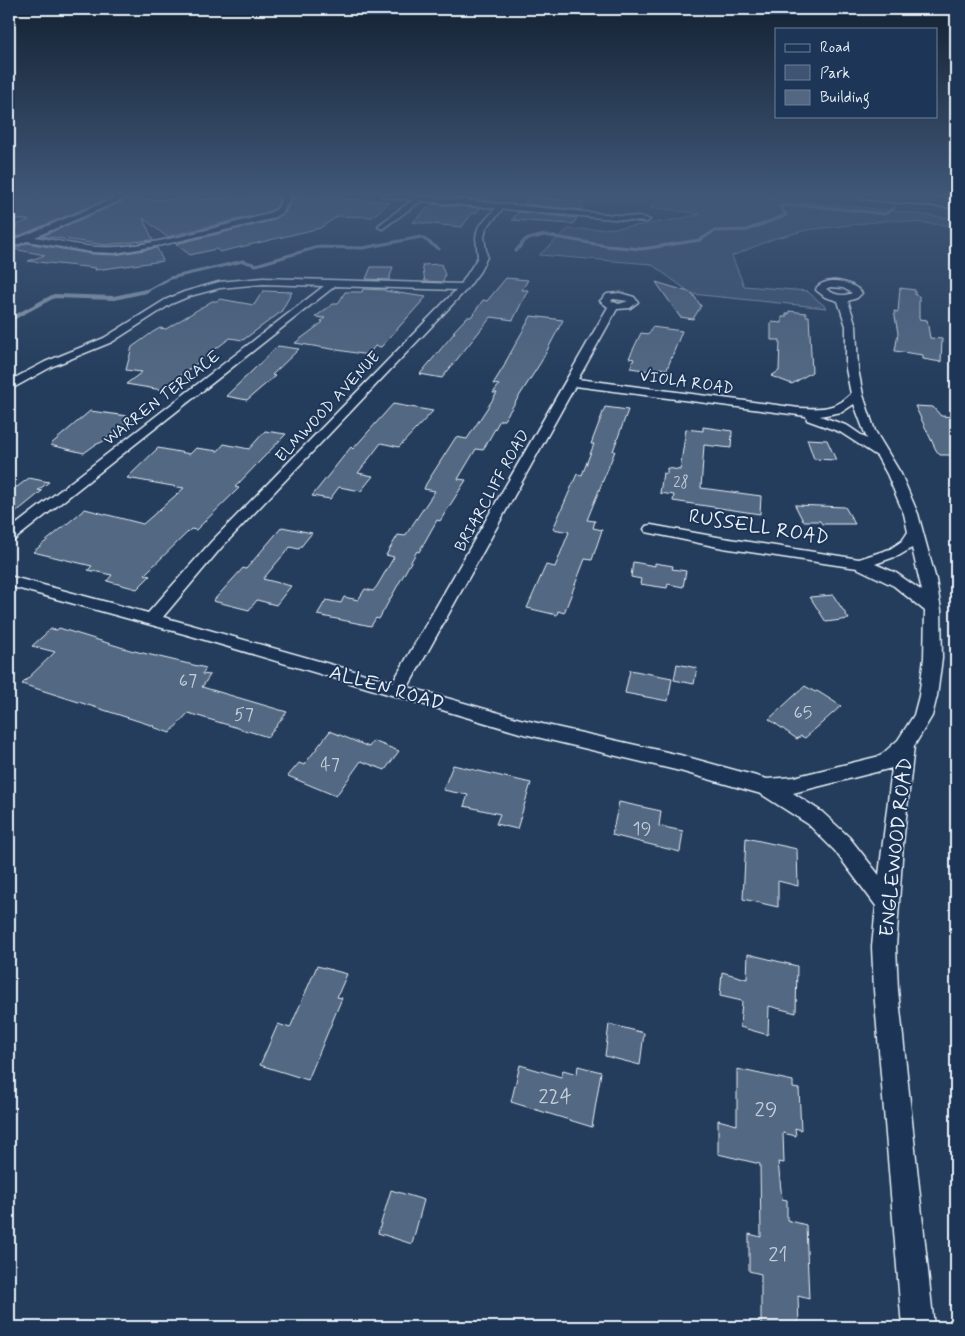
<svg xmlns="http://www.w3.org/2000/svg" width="965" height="1336" font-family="Mynerve,sans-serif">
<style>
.green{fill:#3e5472;stroke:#93a2b5}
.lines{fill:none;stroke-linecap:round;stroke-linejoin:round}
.stream-far1{stroke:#99a8ba;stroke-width:3}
.stream{stroke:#99a8ba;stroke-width:4}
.building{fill:#536782;stroke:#e8f1f8}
.street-casing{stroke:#e8f1f8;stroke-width:3}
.highway-casing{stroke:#e8f1f8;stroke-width:3}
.street{fill:#1d3557;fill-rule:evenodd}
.highway{fill:#1d3557;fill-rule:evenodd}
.labels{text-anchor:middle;stroke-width:4;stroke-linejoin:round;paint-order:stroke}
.far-number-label{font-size:15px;fill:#c3ceda}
.far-street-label{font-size:16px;fill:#e8f1f8;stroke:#1d3557}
.number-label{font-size:18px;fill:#c3ceda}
.street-label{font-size:20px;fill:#e8f1f8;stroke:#1d3557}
.near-number-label{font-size:21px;fill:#c3ceda}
</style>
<rect width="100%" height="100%" fill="#253d5d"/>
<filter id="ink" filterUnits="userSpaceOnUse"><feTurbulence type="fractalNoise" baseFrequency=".02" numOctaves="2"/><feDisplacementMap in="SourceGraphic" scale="10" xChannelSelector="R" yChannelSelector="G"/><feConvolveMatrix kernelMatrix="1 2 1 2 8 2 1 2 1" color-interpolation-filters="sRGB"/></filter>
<g filter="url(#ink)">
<path class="green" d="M 669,195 C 765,195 861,207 956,219 L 956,226 L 891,220 L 807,230 L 773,239 L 732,256 L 744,286 L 807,291 L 827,308 L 692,294 L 651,264 L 539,255 L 568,229 C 613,231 657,224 701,214 L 650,207 Z"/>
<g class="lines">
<path class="stream-far1" d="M 516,251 L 525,240 L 544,235 L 607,246 L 642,249 L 700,240 L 714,231 L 747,230 L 786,215 L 780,206 L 806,205 L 885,214 L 894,208
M 144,292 L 170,278 L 243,261 L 256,265 L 318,247 L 363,248 L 421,237 L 439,249"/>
<path class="stream" d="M 9,320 L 54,296 L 114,298 L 146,291"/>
</g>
<path class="building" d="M 15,195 L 117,195 L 9,240 L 9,231 L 18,227 L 14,226 L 29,220 L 9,218 L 9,198 Z
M 441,195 L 490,195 L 486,201 Z
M 133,197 L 134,200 L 280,198 L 276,208 L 264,213 L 167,237 L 143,218 L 153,240 L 152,240 L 105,245 L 42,236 Z
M 529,197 L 585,202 L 581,210 L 524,204 Z
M 292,198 L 333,198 L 390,202 L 372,217 L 338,216 L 320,228 L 220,252 L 216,249 L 190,255 L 176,244 L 271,221 L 285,213 Z
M 432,204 L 480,208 L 476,213 L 472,213 L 462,227 L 413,222 Z
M 518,212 L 577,218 L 573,224 L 512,220 Z
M 27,243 L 91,254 L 115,255 L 157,248 L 163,261 L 95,270 L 96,268 L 28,261 L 45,255 L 13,249 Z
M 441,264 L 445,275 L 443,282 L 425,281 L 422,265 Z
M 371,267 L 393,267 L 389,280 L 366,279 Z
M 506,278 L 528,280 L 522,290 L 528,290 L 513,320 L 491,317 L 442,378 L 420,374 L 455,332 L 453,332 L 467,317 L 471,317 L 483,300 L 487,301 Z
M 656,282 L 692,293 L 701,306 L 693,319 L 680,317 Z
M 900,288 L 915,290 L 915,295 L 919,296 L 919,319 L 927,320 L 930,338 L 942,339 L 941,362 L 923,359 L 923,355 L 895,351 L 898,333 L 894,311 L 898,312 Z
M 363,289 L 385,290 L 385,291 L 426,297 L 381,347 L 375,346 L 368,355 L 295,343 L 323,322 L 321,321 L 325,318 L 315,317 L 333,304 L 338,304 L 345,292 L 362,292 Z
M 263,291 L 292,292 L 281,312 L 243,340 L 230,338 L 162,390 L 126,384 L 142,372 L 126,370 L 132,347 L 153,332 L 160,328 L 166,329 L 212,301 L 217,301 L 220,299 L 254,305 Z
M 789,311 L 806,313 L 806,316 L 809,316 L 812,372 L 792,384 L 771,376 L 779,371 L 780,340 L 771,340 L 771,322 L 782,323 L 782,317 L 786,317 L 786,314 L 789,314 Z
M 531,316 L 563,320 L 541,362 L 504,420 L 500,420 L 483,450 L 476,449 L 458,479 L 466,480 L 440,521 L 437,520 L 419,552 L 417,551 L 379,619 L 376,618 L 371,626 L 317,615 L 326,600 L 341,603 L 344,597 L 358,600 L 365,589 L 373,591 L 377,586 L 394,557 L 386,555 L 398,535 L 405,536 L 435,491 L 424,489 L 426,484 L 456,437 L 467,439 L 497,393 L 493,393 L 499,385 L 493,384 L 506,363 L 505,363 Z
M 652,327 L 682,331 L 667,369 L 659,368 L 658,372 L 630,368 L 634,359 L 629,358 L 641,333 L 649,334 Z
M 278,346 L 299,349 L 272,375 L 275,376 L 247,400 L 226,396 Z
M 393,404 L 433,411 L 399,447 L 381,443 L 358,473 L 373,476 L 361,491 L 339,487 L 330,499 L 312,496 L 351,447 L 353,449 Z
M 915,406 L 933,407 L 941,416 L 956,417 L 956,455 L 940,455 L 936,450 Z
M 605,407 L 628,410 L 613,451 L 615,451 L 587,520 L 595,521 L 593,528 L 602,530 L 592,560 L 585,559 L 564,613 L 558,611 L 557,615 L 527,608 L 546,565 L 555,567 L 569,532 L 553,529 L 577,474 L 582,475 L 594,444 L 591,444 Z
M 90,411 L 135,417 L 102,442 L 95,445 L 84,453 L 50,445 Z
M 703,427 L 732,431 L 731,448 L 704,445 L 701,488 L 761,496 L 760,514 L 673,501 L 674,495 L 660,493 L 663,473 L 667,474 L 667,468 L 680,470 L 686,429 L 703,431 Z
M 265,431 L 286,434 L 235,487 L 239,488 L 196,530 L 191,529 L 145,574 L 150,576 L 137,589 L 107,581 L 112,575 L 88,570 L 92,566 L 33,552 L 85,509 L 143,524 L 184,488 L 127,478 L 158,448 L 190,454 L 196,448 L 218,451 L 224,444 L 249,449 Z
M 807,439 L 827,440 L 836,460 L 814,459 Z
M 29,478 L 49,482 L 38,490 L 42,491 L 9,518 L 9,486 L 17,487 Z
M 795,505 L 845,507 L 855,524 L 822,524 L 820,521 L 803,521 Z
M 282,527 L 312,533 L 299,549 L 290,547 L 263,579 L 291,586 L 276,605 L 257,600 L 249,610 L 213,601 L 243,568 L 246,569 Z
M 633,562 L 655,566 L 655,563 L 673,566 L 672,569 L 686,571 L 683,587 L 668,584 L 667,588 L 640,584 L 641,579 L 631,577 Z
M 833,595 L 849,619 L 826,622 L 810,597 Z
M 59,628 L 130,650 L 206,668 L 202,674 L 210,675 L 202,687 L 287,712 L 268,737 L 188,713 L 170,733 L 153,727 L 154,726 L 22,684 L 55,652 L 32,646 L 51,629 L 57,630 Z
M 677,664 L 697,668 L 694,684 L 674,680 Z
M 630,670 L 672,678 L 668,701 L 625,693 Z
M 805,686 L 815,692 L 817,691 L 841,706 L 805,738 L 801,736 L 797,739 L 769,719 Z
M 330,731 L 369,747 L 373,741 L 399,751 L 385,770 L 361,761 L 336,796 L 288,776 L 299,763 L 304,765 Z
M 453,765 L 531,783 L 517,829 L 496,824 L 500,814 L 464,806 L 468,795 L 443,790 Z
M 619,802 L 661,811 L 659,826 L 683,831 L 680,852 L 612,835 Z
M 746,838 L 797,849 L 798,886 L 778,881 L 778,907 L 743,899 Z
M 748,954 L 797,966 L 796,1013 L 769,1006 L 768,1035 L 740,1027 L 742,1001 L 720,996 L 722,972 L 747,979 Z
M 317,966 L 347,974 L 337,997 L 342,998 L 308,1080 L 260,1065 L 278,1024 L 290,1028 Z
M 609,1024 L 644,1033 L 640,1065 L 605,1056 Z
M 520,1065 L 561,1077 L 563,1070 L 577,1074 L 578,1066 L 601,1072 L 592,1127 L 511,1102 Z
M 737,1069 L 793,1081 L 793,1088 L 799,1089 L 801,1130 L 795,1128 L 796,1136 L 783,1133 L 784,1163 L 778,1162 L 782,1199 L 787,1200 L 787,1220 L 806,1225 L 809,1299 L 798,1296 L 799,1327 L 761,1327 L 761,1274 L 749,1271 L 749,1234 L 761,1237 L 760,1164 L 718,1154 L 718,1120 L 737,1125 Z
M 391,1190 L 424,1200 L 412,1244 L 378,1233 Z"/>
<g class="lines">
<g class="street-casing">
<path id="street" d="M 122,195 L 133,195 L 35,237 C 61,241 89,249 115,247 C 163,244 218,226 265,215 L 277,209 L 284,195 L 292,195 L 283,212 L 271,219 L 162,245 L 115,253 L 91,252 L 27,241 L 9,248 L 9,242 Z
M 380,195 L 420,196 L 646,218 L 650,220 L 646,222 L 504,209 L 502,210 L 486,228 L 484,237 L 487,257 L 480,271 L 467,289 L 221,548 L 163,617 L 393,682 L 608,307 L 600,301 L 607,294 L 620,293 L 634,297 L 638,302 L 630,308 L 617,309 L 578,379 L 799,408 C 820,409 835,410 851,394 L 846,369 L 846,326 L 838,301 L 825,297 L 816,290 L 817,287 C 829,276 852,281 862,293 L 857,298 L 848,301 L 856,326 L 858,369 L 863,395 L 875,431 L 901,474 L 918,514 L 936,580 L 941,610 L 942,658 L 937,696 L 932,716 L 914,746 L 903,844 L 896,947 L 898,990 L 934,1327 L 902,1327 L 874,990 L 872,947 L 876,906 L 835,851 L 808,824 L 761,794 L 680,771 L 520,733 L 188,635 L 9,586 L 9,576 L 148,613 L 211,542 L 456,290 L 335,286 L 14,540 L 9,541 L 9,530 L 324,286 L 263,284 L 220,288 L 190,296 L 171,304 L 112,342 L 53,366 L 13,388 L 9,389 L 9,381 L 45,362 L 104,338 L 165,300 L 184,292 L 219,282 L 263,278 L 461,284 L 478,257 L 476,237 L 478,228 L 496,208 L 421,201 L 382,229 L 378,227 L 379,225 L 412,200 L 384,197 ZM 830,287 L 843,288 L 852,293 C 843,297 834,295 826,289 ZM 613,299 L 628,301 L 619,304 L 611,301 ZM 575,386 L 806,416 L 807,420 L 840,432 L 877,456 L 887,474 L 904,514 L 908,532 L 902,541 L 890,549 L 859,559 L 723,538 L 651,525 L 646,526 L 644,529 L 646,532 L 651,533 L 723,548 L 857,568 L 894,586 L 925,611 L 924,658 L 919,696 L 914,715 L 898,740 L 880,756 L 794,777 L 767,779 L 680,755 L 520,719 L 408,687 ZM 854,404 L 867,439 L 848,426 L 820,416 L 842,412 ZM 912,548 L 922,591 L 896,573 L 875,564 L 900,555 ZM 892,768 L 879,875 L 849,837 L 822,812 L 793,793 Z"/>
</g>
<g class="highway-casing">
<path id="highway" d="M 856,195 L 900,195 L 956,200 L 956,208 L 862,199 Z"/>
</g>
<use href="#street" class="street"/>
<use href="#highway" class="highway"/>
</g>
</g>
<linearGradient id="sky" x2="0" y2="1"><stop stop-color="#142233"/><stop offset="0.51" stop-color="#405778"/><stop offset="1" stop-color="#405778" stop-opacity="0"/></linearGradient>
<rect width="965" height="382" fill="url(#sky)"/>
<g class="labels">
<g class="far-number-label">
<text x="681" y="487">28</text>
</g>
<g class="far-street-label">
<text transform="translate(687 381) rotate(8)" y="6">VIOLA ROAD</text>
<text transform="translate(161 397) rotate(-38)" y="6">WARREN TERRACE</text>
<text transform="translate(327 406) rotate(-47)" y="6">ELMWOOD AVENUE</text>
<text transform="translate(491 490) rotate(-61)" y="6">BRIARCLIFF ROAD</text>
</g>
<g class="number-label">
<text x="188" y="686">67</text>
<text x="803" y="718">65</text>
<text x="244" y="720">57</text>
<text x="330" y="770">47</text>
<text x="642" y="834">19</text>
</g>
<g class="street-label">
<text transform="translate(759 526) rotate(9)" y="7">RUSSELL ROAD</text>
<text transform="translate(387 687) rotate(16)" y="7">ALLEN ROAD</text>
<text transform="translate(895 847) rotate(-84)" y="7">ENGLEWOOD ROAD</text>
</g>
<g class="near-number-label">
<text x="555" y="1103">224</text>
<text x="766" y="1116">29</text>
<text x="778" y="1261">21</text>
</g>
</g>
<rect width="965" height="1336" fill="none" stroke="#1d3557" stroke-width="30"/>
<rect x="15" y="15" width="935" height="1306" fill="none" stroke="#e8f1f8" stroke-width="2" filter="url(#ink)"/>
<rect x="775" y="28" width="162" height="90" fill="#1d3557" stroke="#6e8097"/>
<rect x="785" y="44" width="25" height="8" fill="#1d3557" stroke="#6e8097"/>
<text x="820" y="52" font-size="15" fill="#e8f1f8">Road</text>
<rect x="785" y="65" width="25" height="15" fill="#3e5472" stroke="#6e8097"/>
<text x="820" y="78" font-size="15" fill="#e8f1f8">Park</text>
<rect x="785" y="90" width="25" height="15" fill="#536782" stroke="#6e8097"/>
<text x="820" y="102" font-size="15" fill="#e8f1f8">Building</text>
</svg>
